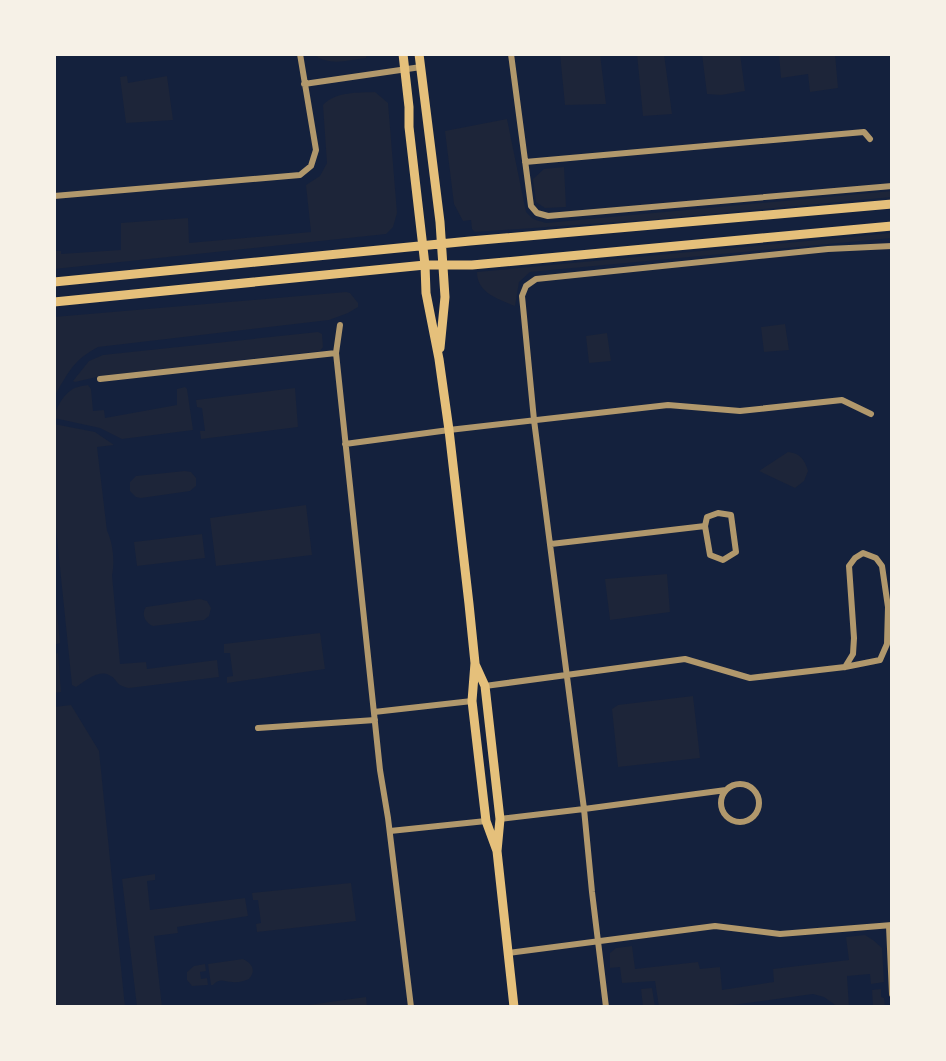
<svg xmlns="http://www.w3.org/2000/svg" width="946" height="1061" font-family="'Alegreya Sans',sans-serif">
<style>
.green{fill:#1d2539}
.lines{fill:none;stroke-linecap:round;stroke-linejoin:round}
.minor{stroke:#b1986c;stroke-width:6}
.secondary{stroke:#e5c07b;stroke-width:9}
</style>
<rect width="100%" height="100%" fill="#14213d"/>
<path class="green" d="M 313,54 L 367,54 L 366,58 C 347,60 330,67 313,54 Z
M 560,54 L 600,54 L 606,104 L 565,105 Z
M 637,54 L 664,54 L 672,114 L 643,116 Z
M 702,54 L 740,54 L 745,91 L 721,95 L 707,94 Z
M 779,54 L 835,54 L 838,88 L 810,92 L 808,74 L 781,78 Z
M 127,76 L 128,83 L 167,76 L 173,120 L 126,123 L 120,77 Z
M 375,92 L 388,103 L 397,213 L 393,227 L 386,234 L 54,269 L 54,251 L 61,251 L 61,254 L 121,250 L 121,223 L 188,218 L 189,243 L 311,232 L 306,185 L 320,176 L 327,163 L 323,105 C 336,91 358,93 375,92 Z
M 507,119 L 526,212 L 533,219 L 546,223 L 892,191 L 892,197 L 648,220 L 475,232 L 472,229 L 471,220 L 463,221 L 454,204 L 445,131 Z
M 564,167 L 566,207 L 545,208 L 536,202 L 533,179 L 544,169 Z
M 892,233 L 892,238 L 530,272 L 519,282 L 515,306 C 498,299 477,293 477,272 Z
M 346,292 L 350,293 L 358,303 L 358,307 L 348,313 L 329,320 L 98,347 C 73,360 68,373 54,397 L 54,317 Z
M 785,324 L 789,350 L 764,352 L 761,327 Z
M 318,332 L 322,334 L 323,347 L 320,351 L 101,376 L 75,382 L 73,381 L 89,361 L 103,355 Z
M 607,333 L 611,361 L 589,363 L 586,336 Z
M 88,385 L 91,389 L 93,411 L 104,410 L 105,418 L 177,405 L 177,389 L 185,387 L 187,389 L 193,430 L 122,439 L 100,428 L 54,418 C 55,409 63,396 70,391 C 74,387 82,386 88,385 Z
M 295,388 L 298,427 L 201,439 L 200,431 L 205,431 L 202,408 L 197,407 L 196,400 Z
M 54,424 L 95,432 L 114,445 L 97,447 L 107,531 C 113,542 115,563 112,575 L 120,664 L 146,662 L 147,669 L 217,660 L 219,677 L 129,688 C 114,685 119,680 109,675 C 98,669 84,682 76,687 L 72,685 L 54,509 Z
M 788,452 C 800,453 805,460 808,471 L 804,481 L 795,488 L 759,471 Z
M 185,471 L 191,472 L 196,478 L 196,486 L 190,491 L 141,498 L 136,497 L 130,491 L 130,482 L 136,476 Z
M 306,505 L 312,555 L 216,566 L 210,518 Z
M 202,534 L 205,558 L 137,566 L 134,542 Z
M 667,574 L 670,612 L 610,620 L 605,579 Z
M 54,583 L 60,643 L 54,645 Z
M 200,599 L 207,601 L 211,608 L 209,616 L 204,620 L 153,626 C 145,623 141,614 146,607 Z
M 320,633 L 325,669 L 227,683 L 227,677 L 233,676 L 230,653 L 224,653 L 224,644 Z
M 58,653 L 61,692 L 54,693 L 54,654 Z
M 693,696 L 700,758 L 618,767 L 612,709 L 618,705 Z
M 71,705 L 99,751 L 125,1007 L 54,1007 L 54,707 Z
M 155,874 L 155,880 L 147,881 L 150,910 L 245,898 L 248,916 L 177,927 L 178,933 L 154,936 L 162,1007 L 137,1007 L 122,879 Z
M 351,883 L 356,921 L 257,932 L 256,924 L 261,923 L 258,900 L 253,900 L 252,893 Z
M 865,935 L 873,940 L 882,948 L 884,982 L 871,984 L 870,974 L 847,976 L 849,1007 L 838,1007 L 824,997 L 813,994 L 717,1007 L 659,1007 L 655,981 L 622,983 L 620,967 L 610,968 L 610,953 L 616,948 L 632,946 L 635,969 L 698,962 L 700,969 L 720,967 L 722,990 L 774,982 L 773,969 L 849,960 L 846,937 Z
M 243,959 C 253,964 256,971 249,979 C 244,981 238,983 232,982 C 224,982 220,977 213,985 L 211,985 L 208,964 Z
M 205,964 L 206,971 L 200,972 L 201,979 L 207,978 L 208,985 L 192,986 L 187,980 L 187,972 L 194,966 Z
M 652,988 L 655,1007 L 643,1007 L 641,989 Z
M 881,989 L 881,997 L 884,998 L 885,1007 L 873,1007 L 872,990 Z
M 366,997 L 367,1007 L 294,1007 Z"/>
<g class="lines">
<path class="minor" d="M 511,54 L 531,206 L 537,213 L 548,216 L 892,186
M 304,84 L 421,67
M 525,162 L 864,132 L 870,139
M 54,196 L 300,175 L 311,166 L 316,150 L 300,54
M 340,325 L 336,353 L 380,770 L 388,818 L 411,1007
M 100,379 L 336,353
M 345,444 L 449,430 L 668,405 L 740,411 L 842,400 L 871,414
M 551,544 L 705,526 L 707,517 L 718,513 L 731,515 L 736,552 L 723,560 L 710,555 L 705,526
M 485,686 L 685,659 L 750,678 L 845,667 L 880,660 L 887,644 L 888,607 L 882,566 L 876,558 L 863,553 L 855,558 L 849,566 L 854,638 L 853,654 L 845,667
M 374,712 L 472,701
M 258,728 L 375,720
M721 803a19 19 0 1 1 38 0a19 19 0 1 1-38 0Z
M 500,819 L 584,809 L 534,420 L 522,296 L 526,286 L 536,279 L 828,249 L 892,246
M 390,831 L 486,821
M 889,926 L 892,994
M 508,953 L 715,926 L 780,934 L 892,925
M 606,1007 L 592,892 L 584,809 L 726,790"/>
<path class="secondary" d="M 403,54 L 409,107 L 409,127 L 425,265 L 426,293 L 439,359 L 449,430 L 469,604 L 475,663 L 472,701 L 486,821 L 497,851
M 419,54 L 440,222 L 445,297 L 440,348
M 54,282 L 470,241 L 892,204
M 54,302 L 425,265 L 472,265 L 892,226
M 475,664 L 485,686 L 500,819 L 497,851 L 514,1007"/>
</g>
<rect width="946" height="1061" fill="none" stroke="#f6f1e7" stroke-width="112"/>
</svg>
